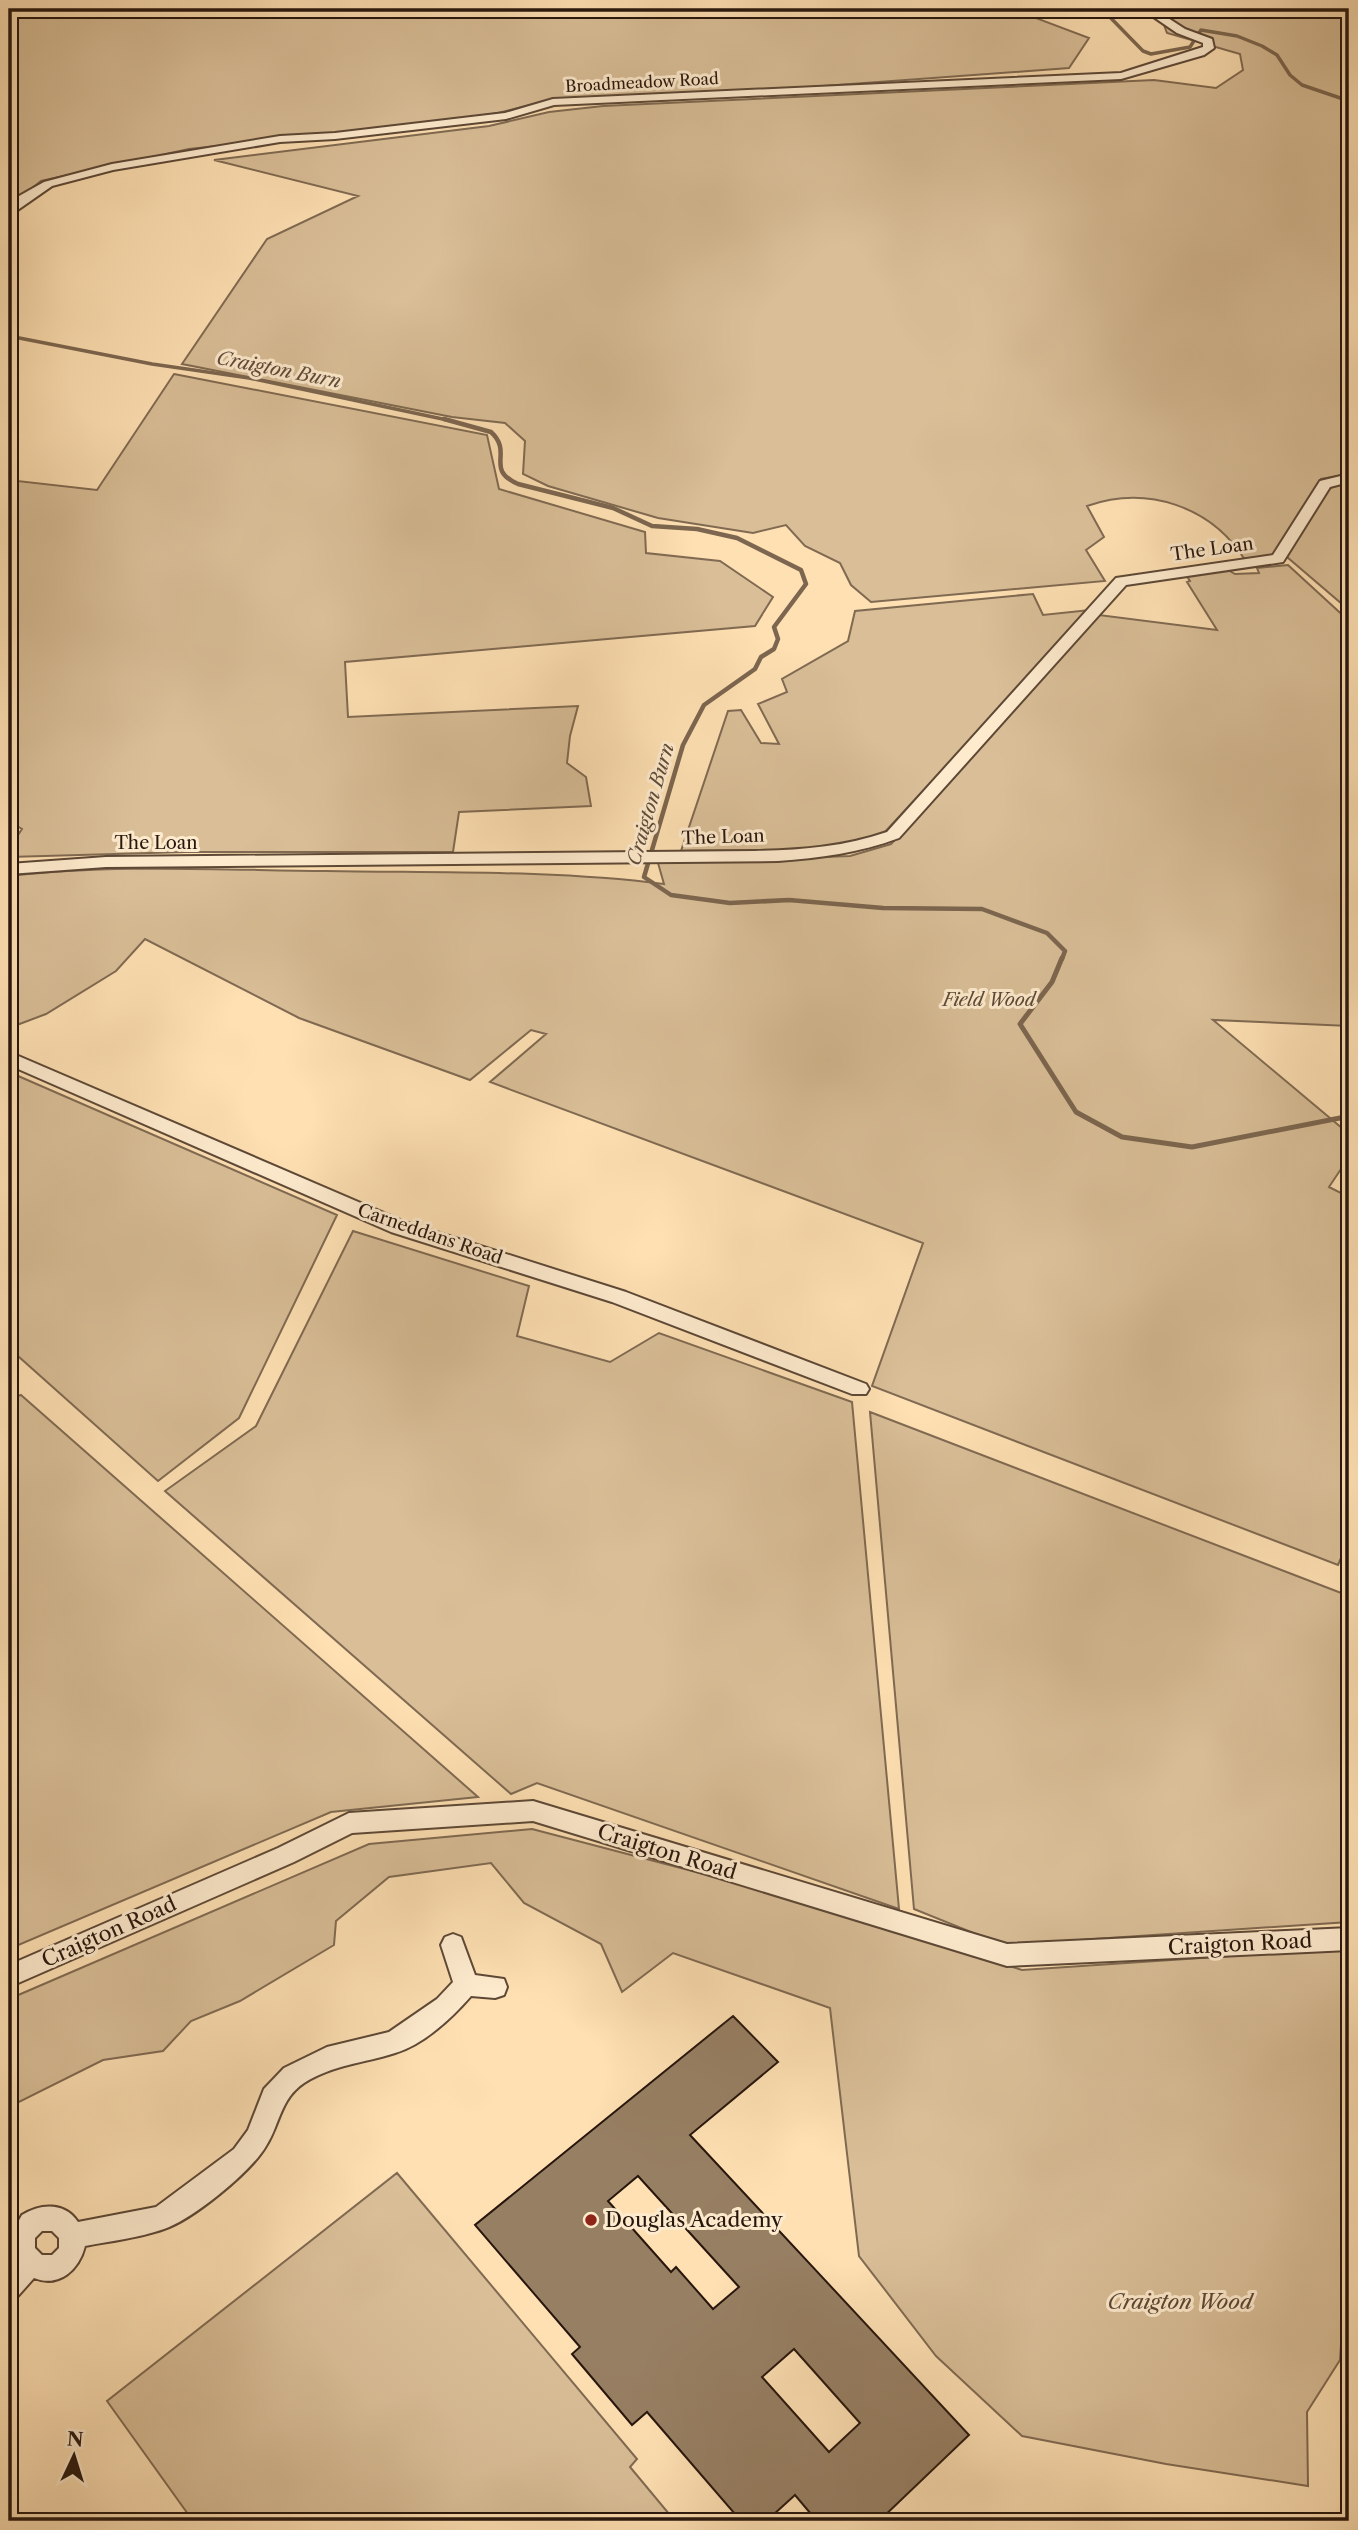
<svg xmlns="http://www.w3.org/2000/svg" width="1358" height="2530" font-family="'Libre Caslon Text',serif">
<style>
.green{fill:#d9be97;stroke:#806a52;stroke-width:2}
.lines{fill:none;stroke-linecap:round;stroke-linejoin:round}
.stream-far2{stroke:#7c664f;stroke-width:3.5}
.stream-far1{stroke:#7c664f;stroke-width:4.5}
.stream{stroke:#7c664f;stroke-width:5}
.building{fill:#977f63;stroke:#27160d;stroke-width:2;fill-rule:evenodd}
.minor-casing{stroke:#5d4836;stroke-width:4}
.minor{fill:#feebce;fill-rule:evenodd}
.poi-dot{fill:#8f2418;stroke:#feebce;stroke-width:2.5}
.labels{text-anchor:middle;stroke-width:6;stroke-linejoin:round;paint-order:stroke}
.far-street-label{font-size:16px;fill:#27160d;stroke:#feebce}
.street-label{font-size:18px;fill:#27160d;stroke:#feebce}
.park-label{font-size:18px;font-style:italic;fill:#5c4836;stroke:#feebce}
.water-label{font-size:19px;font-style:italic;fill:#604b39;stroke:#feebce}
.near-street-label{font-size:21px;fill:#27160d;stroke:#feebce}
.near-poi-label{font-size:21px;fill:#27160d;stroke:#feebce;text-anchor:start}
.near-park-label{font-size:21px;font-style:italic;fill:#5c4836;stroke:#feebce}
</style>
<rect width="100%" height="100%" fill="#fee0b3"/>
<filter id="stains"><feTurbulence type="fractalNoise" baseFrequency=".00286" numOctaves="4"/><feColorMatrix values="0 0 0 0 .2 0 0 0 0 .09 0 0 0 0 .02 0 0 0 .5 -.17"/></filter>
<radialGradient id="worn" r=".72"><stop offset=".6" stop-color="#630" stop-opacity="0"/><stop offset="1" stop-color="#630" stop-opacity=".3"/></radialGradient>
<path class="green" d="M 9,9 L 1012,9 L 1089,38 L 1069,68 L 769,90 L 550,100 L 498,113 L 424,124 L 189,149 L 41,181 L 9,207 Z
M 1158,9 L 1349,9 L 1349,474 L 1321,479 L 1272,556 L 1245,560 C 1211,506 1147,485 1087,506 L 1104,537 L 1086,550 L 1105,581 L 871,602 L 851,585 L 840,563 L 805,546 L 786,525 L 753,533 L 658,518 L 548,486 L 523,474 L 525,441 L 505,423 L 452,417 L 182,364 L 267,239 L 358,196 L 214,160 L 489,126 L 549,112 L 603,106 L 1154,80 L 1216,88 L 1243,70 L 1240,54 L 1167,33 Z
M 174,374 L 487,435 L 499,489 L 645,532 L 646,553 L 720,561 L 773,597 L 755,626 L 345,662 L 348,717 L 578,706 L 570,736 L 567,763 L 586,777 L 591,806 L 459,812 L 453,852 L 186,852 L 9,857 L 9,848 L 22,829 L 9,821 L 9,480 L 97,490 Z
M 1349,481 L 1349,610 L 1287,557 C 1301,529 1315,485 1349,481 Z
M 1288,565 L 1349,621 L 1349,1026 L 1213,1020 L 1349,1134 L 1349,1157 L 1329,1187 L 1349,1197 L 1349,1539 L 1338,1565 L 872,1386 L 923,1243 L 490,1082 L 546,1034 L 531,1030 L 470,1080 L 299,1018 L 145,939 L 116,971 L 46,1014 L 9,1028 L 9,876 C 114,864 221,870 326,871 C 439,873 552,870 664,884 L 658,863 L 850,856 L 891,844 L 1099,615 L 1217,630 L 1187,582 L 1190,581 L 1186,575 L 1228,570 L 1235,574 L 1259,573 L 1257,568 Z
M 1033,594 L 1043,615 L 1090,610 L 884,833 C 819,856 748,849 681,851 L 728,711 L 741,710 L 761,743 L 779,744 L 758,704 L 787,692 L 782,679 L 848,641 L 855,611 Z
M 9,1072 L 337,1215 L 239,1418 L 158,1481 L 9,1348 Z
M 353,1231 L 529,1286 L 517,1336 L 610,1362 L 659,1333 L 852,1402 L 899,1909 L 537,1783 L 511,1794 L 165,1491 L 256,1426 Z
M 21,1395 L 478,1797 L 331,1812 L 9,1949 L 9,1399 Z
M 870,1412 L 1349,1596 L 1349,1922 L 1003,1945 L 914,1909 Z
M 532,1829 L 757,1888 L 1022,1970 L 1349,1948 L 1349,2281 L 1345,2281 L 1340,2360 L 1307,2412 L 1308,2486 L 1166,2464 L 1022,2436 L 936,2356 L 859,2256 L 830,2008 L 673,1953 L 622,1992 L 601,1944 L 524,1903 L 491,1863 L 389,1877 L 336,1921 L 334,1945 L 240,2001 L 191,2021 L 163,2051 L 103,2060 L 9,2107 L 9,1999 L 369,1844 Z
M 397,2173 L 637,2459 L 630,2467 L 675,2521 L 193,2521 L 107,2401 Z"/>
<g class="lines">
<path class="stream-far2" d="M 1102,9 L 1143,51 L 1151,54 L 1190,47 L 1201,30 L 1237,36 L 1262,46 L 1277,55 L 1290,75 L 1302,85 L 1349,101
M 9,336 L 152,364 L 249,378 L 452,421"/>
<path class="stream-far1" d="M 444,419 L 491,432 C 514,453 484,469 518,484 L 613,508 L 652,526 L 697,529 L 737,538 L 801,570 L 806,584 L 774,627 L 778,639 L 774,649 L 761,657 L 755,669 L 704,705 L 683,745 L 644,877 L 671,895 L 730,903 L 789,900 L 883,908 L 982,909 L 1047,933 L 1065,951 L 1062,959"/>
<path class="stream" d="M 1062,958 L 1052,982 L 1020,1024 L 1076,1112 L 1122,1137 L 1192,1147 L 1345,1117 L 1349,1120"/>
</g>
<path class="building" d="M 733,2016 L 778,2062 L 690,2135 L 969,2435 L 879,2521 L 804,2521 L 811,2514 L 795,2495 L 773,2515 L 779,2521 L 741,2521 L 647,2412 L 632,2425 L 572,2354 L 580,2347 L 475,2225 ZM 638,2176 L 739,2287 L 713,2309 L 676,2267 L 671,2272 L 608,2201 ZM 794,2349 L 860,2423 L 829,2452 L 762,2377 Z"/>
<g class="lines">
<g class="minor-casing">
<path id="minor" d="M 1142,9 L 1154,9 L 1185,29 L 1212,39 L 1214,48 L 1204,55 L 1121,79 L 554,105 L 506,119 L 335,139 L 280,142 L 113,170 L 52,186 L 9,216 L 12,200 L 44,182 L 112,164 L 280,136 L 335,133 L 505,113 L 553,99 L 1121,73 L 1203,47 L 1203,43 L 1177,33 Z
M 1349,474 L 1349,482 L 1330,487 L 1283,562 L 1126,585 L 899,838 C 859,853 820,858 778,861 L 106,867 L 9,874 L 9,864 L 106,857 L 755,851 C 800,850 844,847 887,832 L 1116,578 L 1273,555 L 1320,481 Z
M 9,1052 L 405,1222 L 626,1292 L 866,1384 L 869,1389 L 866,1394 L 852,1394 L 612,1302 L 391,1232 L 9,1065 Z
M 533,1801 L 1007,1944 L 1349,1928 L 1349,1950 L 1007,1966 L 533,1821 L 352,1833 L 294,1862 L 9,1987 L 9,1965 L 278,1848 L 349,1813 Z
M 453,1934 L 461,1937 L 475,1975 L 504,1979 L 507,1987 L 504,1995 L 495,1998 L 471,1996 C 452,2018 423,2045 395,2053 C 364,2063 332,2065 304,2083 C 280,2099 280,2124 266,2146 C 251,2172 192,2220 164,2229 C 139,2238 111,2241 85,2246 C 79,2270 59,2288 34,2278 L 18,2296 L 9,2300 L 9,2267 L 14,2261 L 9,2238 L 22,2215 C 41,2203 65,2202 78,2222 L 156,2207 L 234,2149 L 248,2130 L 264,2089 L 284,2068 L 327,2047 L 389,2032 L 437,1999 L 453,1982 L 441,1945 L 445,1937 ZM 42,2231 L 52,2231 L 59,2238 L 59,2248 L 52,2255 L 42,2255 L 35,2248 L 35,2238 Z"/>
</g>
<use href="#minor" class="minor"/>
</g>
<circle class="poi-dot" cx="591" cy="2220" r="7"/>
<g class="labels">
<g class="far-street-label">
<text transform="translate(642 82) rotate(-3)" y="6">Broadmeadow Road</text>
</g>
<g class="street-label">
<text transform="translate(1212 549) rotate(-8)" y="6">The Loan</text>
<text transform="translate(723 837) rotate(-2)" y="6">The Loan</text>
<text x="156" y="849">The Loan</text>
<text transform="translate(430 1234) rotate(19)" y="6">Carneddans Road</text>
</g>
<g class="park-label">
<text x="989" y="1006">Field Wood</text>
</g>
<g class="water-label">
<text transform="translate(279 369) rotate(11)" y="7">Craigton Burn</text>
<text transform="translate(650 804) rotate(-74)" y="7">Craigton Burn</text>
</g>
<g class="near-street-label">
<text transform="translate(667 1852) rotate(17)" y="7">Craigton Road</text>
<text transform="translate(109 1932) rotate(-24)" y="7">Craigton Road</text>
<text transform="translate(1240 1944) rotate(-3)" y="7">Craigton Road</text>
</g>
<g class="near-poi-label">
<text x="605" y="2227">Douglas Academy</text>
</g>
<g class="near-park-label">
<text x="1180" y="2309">Craigton Wood</text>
</g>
</g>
<rect width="1358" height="2530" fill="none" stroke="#fee0b3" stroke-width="35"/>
<rect x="10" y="10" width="1337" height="2509" fill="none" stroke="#27160d" stroke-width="3.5"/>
<rect x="18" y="18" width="1323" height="2495" fill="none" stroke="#27160d" stroke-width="2"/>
<g transform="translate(74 2456) rotate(4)" stroke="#feebce" stroke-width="5" paint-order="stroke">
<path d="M0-5L12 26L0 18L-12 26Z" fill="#27160d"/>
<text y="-10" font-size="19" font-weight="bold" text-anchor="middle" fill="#27160d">N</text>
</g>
<rect width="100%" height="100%" filter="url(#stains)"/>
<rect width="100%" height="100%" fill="url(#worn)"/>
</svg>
